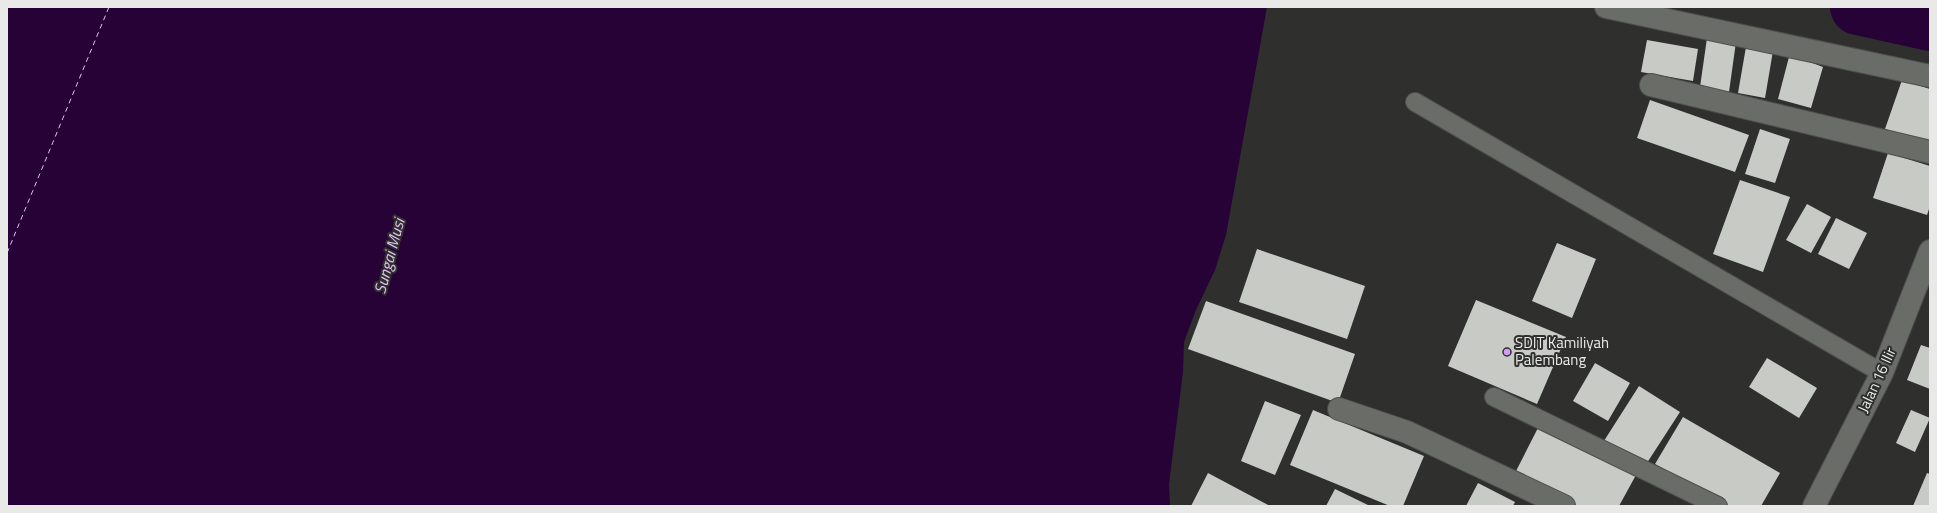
<svg xmlns="http://www.w3.org/2000/svg" width="1937" height="513" font-family="'Titillium Web',sans-serif">
<style>
.water{fill:#260237}
.lines{fill:none;stroke-linecap:round;stroke-linejoin:round}
.river{stroke:#260237;stroke-width:56}
.ferry{stroke:#e1c1f5;stroke-width:1;stroke-dasharray:5 4;stroke-linecap:butt}
.building{fill:#c8cac6}
.service-casing{stroke:#4e4f4c;stroke-width:20}
.minor-casing{stroke:#4e4f4c;stroke-width:24}
.tertiary-casing{stroke:#4e4f4c;stroke-width:24}
.service{stroke:#6a6c68;stroke-width:18}
.minor{stroke:#6a6c68;stroke-width:22}
.tertiary{stroke:#6a6c68;stroke-width:22}
.poi-dot{fill:#d69bfa;stroke:#2f302d;stroke-width:1.5}
.labels{text-anchor:middle;stroke-width:4;stroke-linejoin:round;paint-order:stroke}
.poi-label{font-size:15px;fill:#e9eae8;stroke:#2f302d;text-anchor:start}
.street-label{font-size:15px;fill:#e9eae8;stroke:#2f302d}
.water-label{font-size:16px;font-style:italic;fill:#e1c1f5;stroke:#2f302d}
</style>
<rect width="100%" height="100%" fill="#2f302d"/>
<path class="water" d="M 7,7 L 1267,7 L 1226,235 L 1215,270 L 1196,310 L 1184,342 L 1183,372 L 1169,484 L 1170,506 L 7,506 Z"/>
<g class="lines">
<path class="river" d="M 1858,7 L 1930,23"/>
<path class="ferry" d="M 7,253 L 109,7"/>
</g>
<path class="building" d="M 1707,38 L 1736,42 L 1729,92 L 1700,87 Z
M 1647,40 L 1698,49 L 1693,81 L 1641,72 Z
M 1747,41 L 1774,45 L 1765,98 L 1738,93 Z
M 1789,57 L 1802,59 L 1823,67 L 1811,108 L 1778,99 Z
M 1902,80 L 1930,89 L 1930,145 L 1885,129 Z
M 1650,100 L 1749,135 L 1735,172 L 1637,138 Z
M 1760,129 L 1790,139 L 1775,183 L 1745,174 Z
M 1888,153 L 1930,166 L 1930,206 L 1927,215 L 1873,198 Z
M 1740,180 L 1790,197 L 1763,272 L 1713,254 Z
M 1807,204 L 1831,217 L 1811,253 L 1786,240 Z
M 1836,218 L 1867,233 L 1849,269 L 1818,254 Z
M 1557,243 L 1596,259 L 1572,318 L 1532,301 Z
M 1257,249 L 1365,286 L 1347,339 L 1239,302 Z
M 1476,300 L 1566,337 L 1537,404 L 1448,366 Z
M 1206,301 L 1355,354 L 1338,403 L 1188,349 Z
M 1921,345 L 1930,348 L 1930,389 L 1907,380 Z
M 1767,358 L 1817,388 L 1799,418 L 1749,387 Z
M 1595,363 L 1630,383 L 1608,421 L 1573,401 Z
M 1639,386 L 1680,412 L 1643,469 L 1602,444 Z
M 1265,401 L 1301,415 L 1275,475 L 1241,461 Z
M 1313,410 L 1424,456 L 1403,506 L 1390,506 L 1290,465 Z
M 1911,410 L 1930,418 L 1915,452 L 1896,443 Z
M 1683,417 L 1780,473 L 1761,506 L 1728,506 L 1655,464 Z
M 1540,424 L 1636,475 L 1619,506 L 1578,506 L 1515,473 Z
M 1208,473 L 1270,506 L 1191,506 Z
M 1927,473 L 1930,474 L 1930,506 L 1913,506 Z
M 1478,483 L 1515,502 L 1513,506 L 1466,506 Z
M 1335,489 L 1370,506 L 1326,506 Z"/>
<g class="lines">
<g class="service-casing">
<path id="service" d="M 1415,102 L 1882,373
M 1494,397 L 1718,506"/>
</g>
<g class="minor-casing">
<path id="minor" d="M 1606,7 L 1930,76
M 1651,85 L 1930,152
M 1339,409 L 1407,432 L 1564,506"/>
</g>
<g class="tertiary-casing">
<path id="tertiary" d="M 1814,506 L 1882,373 L 1930,251"/>
</g>
<use href="#service" class="service"/>
<use href="#minor" class="minor"/>
<use href="#tertiary" class="tertiary"/>
</g>
<circle class="poi-dot" cx="1507" cy="352" r="4"/>
<g class="labels">
<g class="poi-label">
<text x="1515" y="348">SDIT Kamiliyah<tspan x="1515" dy="17">Palembang</tspan></text>
</g>
<g class="street-label">
<text transform="translate(1877 380) rotate(-65)" y="5">Jalan 16 Ilir</text>
</g>
<g class="water-label">
<text transform="translate(389 256) rotate(-75)" y="6">Sungai Musi</text>
</g>
</g>
<rect width="1937" height="513" fill="none" stroke="#e9eae8" stroke-width="16"/>
</svg>
